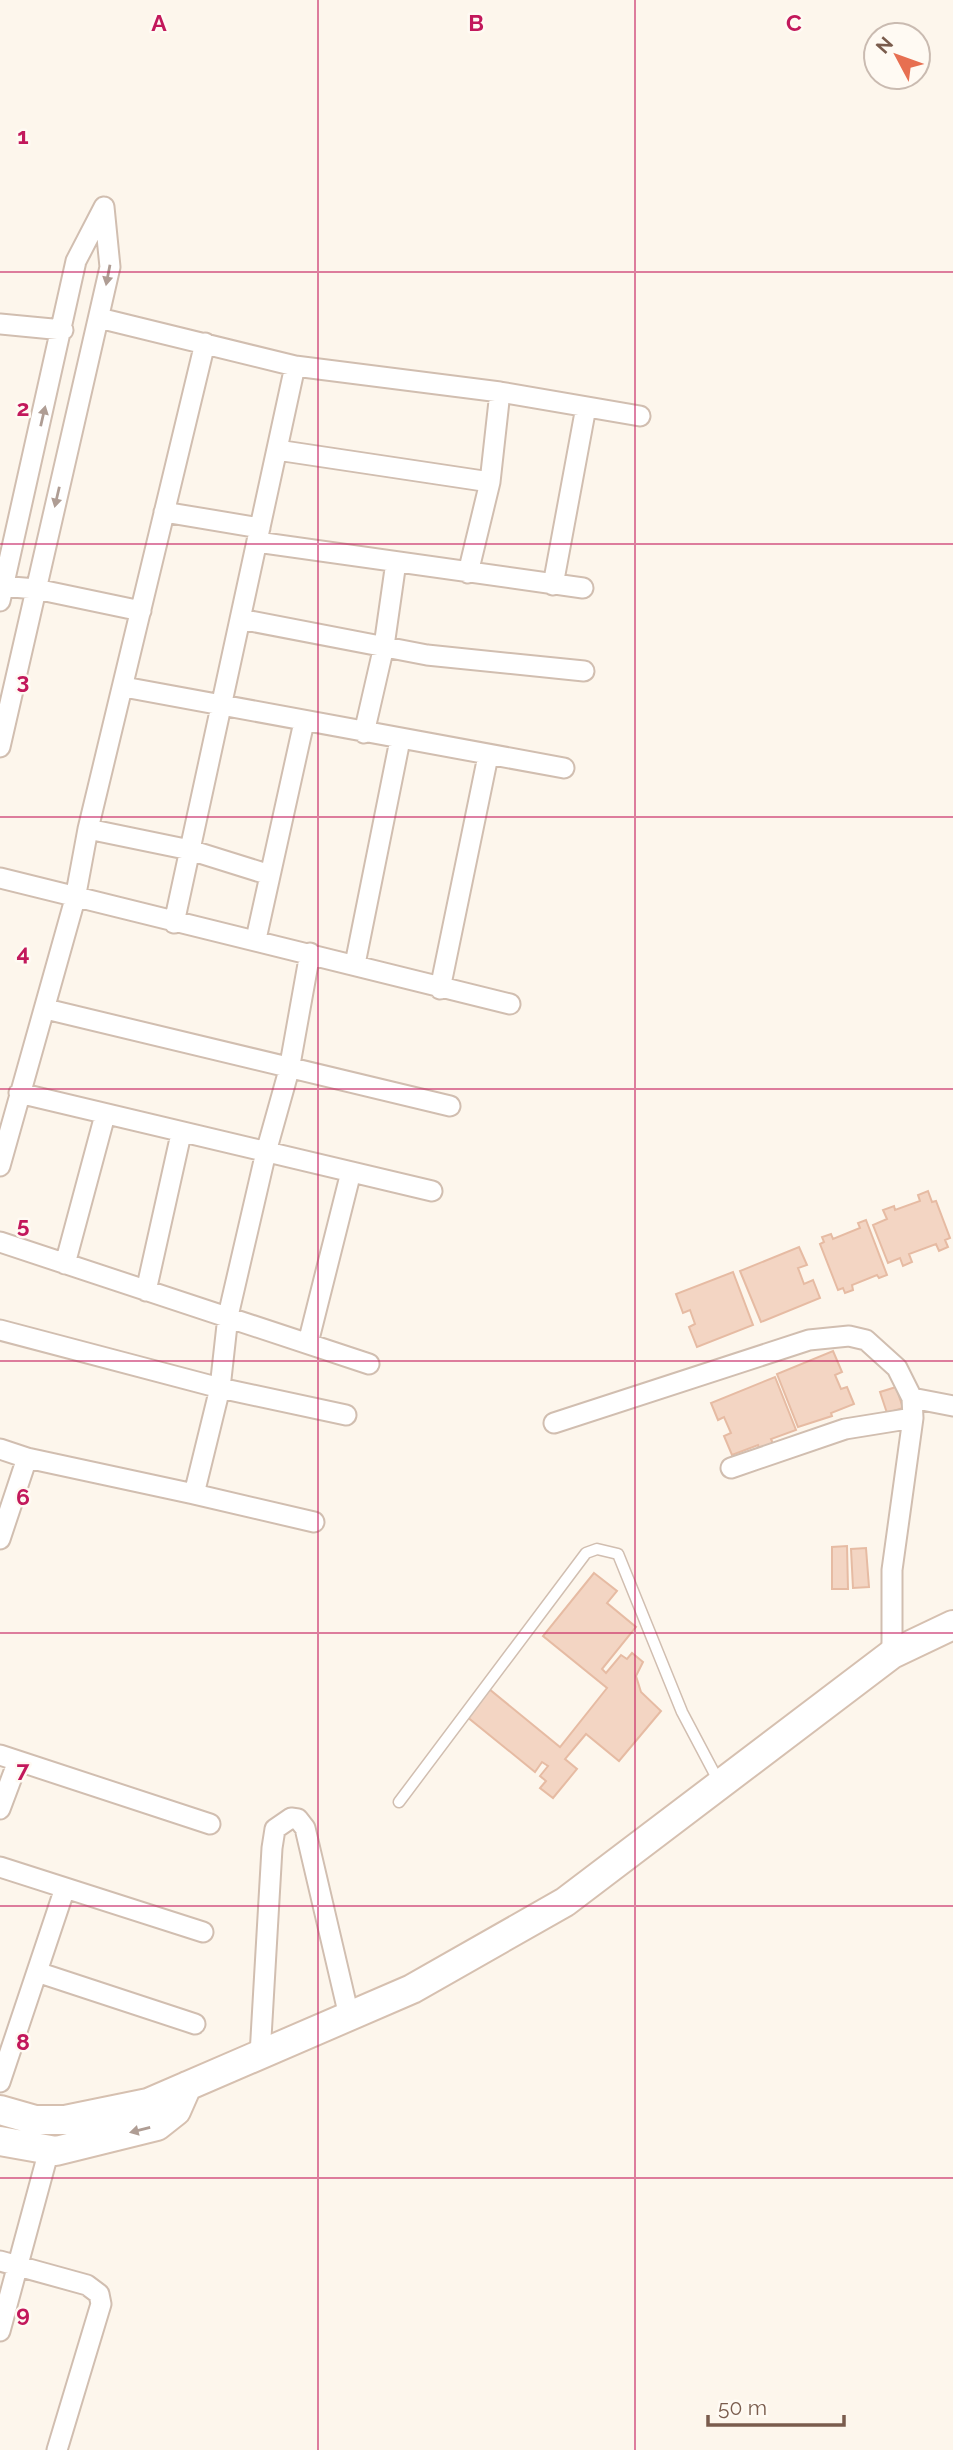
<svg xmlns="http://www.w3.org/2000/svg" width="953" height="2450" font-family="Raleway,sans-serif">
<style>
.building{fill:#f3d5c3;stroke:#e6bba3;stroke-width:2}
.lines{fill:none;stroke-linecap:round;stroke-linejoin:round}
.lane-casing{stroke:#d1beb0;stroke-width:13}
.street-casing{stroke:#d1beb0;stroke-width:23}
.secondary-casing{stroke:#d6c0b0;stroke-width:32}
.lane{stroke:#fff;stroke-width:10}
.street{stroke:#fff;stroke-width:19}
.secondary{stroke:#fff;stroke-width:28}
.oneway{fill:#af9d94}
.grid{fill:none;stroke:#c2185b;stroke-width:2;stroke-opacity:0.55}
.grid-label{font-size:23px;text-anchor:middle;font-weight:bold;fill:#c2185b;stroke:#fffaf3;stroke-width:5;stroke-linejoin:round;paint-order:stroke}
</style>
<rect width="100%" height="100%" fill="#fdf6ec"/>
<path class="building" d="M 928,1191 L 932,1202 L 936,1201 L 950,1238 L 945,1240 L 948,1247 L 939,1251 L 936,1244 L 909,1254 L 912,1262 L 903,1266 L 900,1258 L 888,1263 L 873,1225 L 887,1219 L 883,1210 L 894,1206 L 895,1210 L 920,1201 L 918,1195 Z
M 866,1220 L 887,1275 L 879,1278 L 877,1275 L 852,1285 L 853,1290 L 845,1293 L 843,1288 L 838,1290 L 820,1244 L 824,1242 L 822,1237 L 831,1234 L 833,1239 L 860,1228 L 858,1223 Z
M 799,1247 L 807,1265 L 798,1268 L 804,1284 L 813,1280 L 820,1298 L 761,1322 L 740,1271 Z
M 733,1272 L 753,1325 L 697,1347 L 689,1327 L 695,1324 L 690,1310 L 683,1313 L 676,1294 Z
M 833,1351 L 842,1372 L 835,1375 L 841,1389 L 847,1387 L 854,1404 L 831,1413 L 832,1416 L 798,1427 L 777,1374 Z
M 775,1377 L 796,1430 L 771,1439 L 774,1446 L 760,1452 L 758,1445 L 732,1455 L 724,1436 L 731,1433 L 724,1417 L 718,1420 L 711,1403 Z
M 896,1387 L 903,1408 L 887,1413 L 880,1392 Z
M 847,1546 L 848,1589 L 832,1589 L 832,1547 Z
M 866,1548 L 869,1587 L 853,1588 L 851,1549 Z
M 594,1573 L 617,1591 L 607,1603 L 636,1627 L 602,1669 L 606,1673 L 621,1655 L 627,1659 L 632,1653 L 643,1662 L 636,1676 L 641,1692 L 661,1711 L 619,1761 L 586,1734 L 565,1759 L 577,1769 L 553,1798 L 540,1788 L 546,1781 L 540,1776 L 548,1766 L 542,1762 L 535,1772 L 466,1716 L 489,1689 L 560,1747 L 607,1688 L 543,1636 Z"/>
<g class="lines">
<g class="lane-casing">
<path id="lane" d="M 399,1802 L 586,1553 L 597,1549 L 618,1554 L 682,1712 L 719,1782"/>
</g>
<g class="street-casing">
<path id="street" d="M 99,318 L 295,366 L 500,392 L 640,416
M 0,324 L 63,330
M 277,450 L 490,482
M 164,512 L 260,528
M 257,542 L 583,588
M 468,573 L 490,482 L 500,392
M 553,585 L 586,407
M 0,586 L 36,589 L 141,611
M 0,601 L 76,261 L 104,207
M 240,619 L 427,655 L 584,671
M 124,687 L 564,768
M 364,733 L 384,646 L 396,562
M 0,747 L 110,267 L 104,207
M 88,829 L 190,850 L 270,875
M 0,878 L 510,1004
M 174,923 L 295,366
M 256,939 L 304,722
M 355,964 L 400,740
M 440,989 L 488,756
M 46,1009 L 450,1106
M 19,1093 L 432,1191
M 0,1166 L 75,899 L 88,829 L 205,343
M 0,1242 L 369,1364
M 65,1264 L 105,1115
M 146,1291 L 181,1134
M 0,1330 L 220,1388 L 346,1415
M 308,1343 L 351,1172
M 912,1398 L 953,1406
M 554,1423 L 809,1340 L 849,1336 L 866,1340 L 897,1368 L 912,1398 L 913,1418 L 892,1570 L 892,1654
M 0,1449 L 27,1458 L 194,1494 L 220,1388 L 228,1316 L 266,1152 L 289,1070 L 310,953
M 731,1468 L 845,1429 L 913,1418
M 194,1494 L 314,1522
M 0,1539 L 27,1458
M 0,1755 L 210,1824
M 0,1809 L 18,1761
M 0,1867 L 203,1932
M 37,1972 L 195,2024
M 260,2055 L 272,1848 L 275,1829 L 291,1818 L 298,1819 L 305,1828 L 349,2016
M 0,2082 L 65,1888
M 0,2261 L 87,2285 L 99,2294 L 101,2304 L 57,2450
M 0,2331 L 49,2150"/>
</g>
<g class="secondary-casing">
<path id="secondary" d="M 0,2110 L 35,2120 L 65,2120 L 148,2103 L 412,1989 L 565,1902 L 892,1654 L 953,1625
M 0,2141 L 56,2151 L 157,2126 L 176,2111 L 187,2086"/>
</g>
<use href="#lane" class="lane"/>
<use href="#street" class="street"/>
<use href="#secondary" class="secondary"/>
</g>
<defs><path id="oneway-solid" d="M-6-.8H1V-3.2L6.5 0L1 3.2V.8H-6Z" transform="scale(1.75)"/></defs>
<g class="oneway">
<use href="#oneway-solid" transform="translate(108 275) rotate(101)"/>
<use href="#oneway-solid" transform="translate(43 416) rotate(-77)"/>
<use href="#oneway-solid" transform="translate(57 497) rotate(103)"/>
<use href="#oneway-solid" transform="translate(140 2130) rotate(166)"/>
</g>
<path class="grid" d="M 318,0 L 318,2450M 635,0 L 635,2450M 0,272 L 953,272M 0,544 L 953,544M 0,817 L 953,817M 0,1089 L 953,1089M 0,1361 L 953,1361M 0,1633 L 953,1633M 0,1906 L 953,1906M 0,2178 L 953,2178"/>
<g class="grid-label">
<text x="159" y="31">A</text>
<text x="476" y="31">B</text>
<text x="794" y="31">C</text>
<text x="23" y="144">1</text>
<text x="23" y="416">2</text>
<text x="23" y="689">3</text>
<text x="23" y="961">4</text>
<text x="23" y="1233">5</text>
<text x="23" y="1505">6</text>
<text x="23" y="1777">7</text>
<text x="23" y="2050">8</text>
<text x="23" y="2322">9</text>
</g>
<g transform="translate(897 56) rotate(311)"><circle r="33" fill="#fffaf3" stroke="#cabbb1" stroke-width="2"/>
<path d="M0-5L12 26L0 18L-12 26Z" fill="#e76f51"/>
<text y="-10" font-size="19" font-weight="bold" text-anchor="middle" fill="#7a5c4d">N</text>
</g>
<path d="M708 2415v10h136v-10" fill="none" stroke="#7a5c4d" stroke-width="3.5"/>
<text x="718" y="2415" font-size="21" fill="#7a5c4d" stroke="#fffaf3" stroke-width="5" paint-order="stroke">50 m</text>
</svg>
